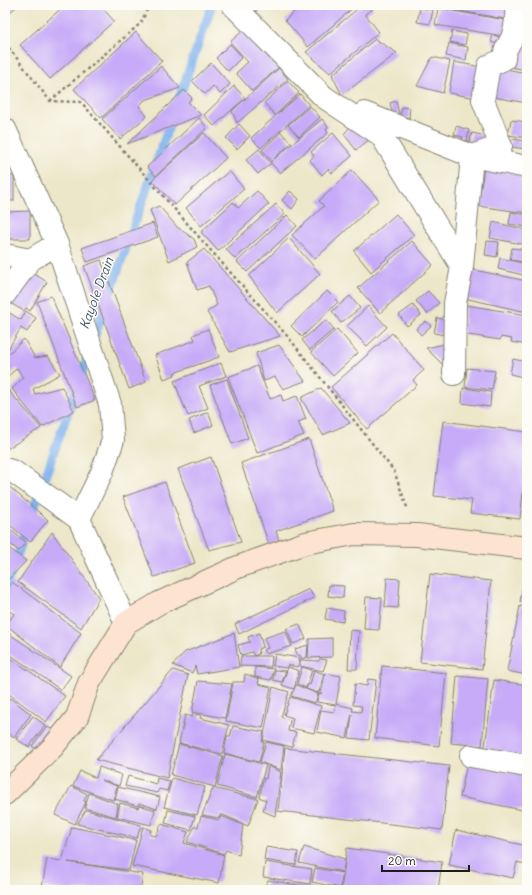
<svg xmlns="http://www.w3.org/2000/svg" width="532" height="895" font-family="Delius,sans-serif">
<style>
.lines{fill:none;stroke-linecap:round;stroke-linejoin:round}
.stream{stroke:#82b3ee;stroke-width:9}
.building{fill:#c7abf8}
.street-casing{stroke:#848272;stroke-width:24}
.secondary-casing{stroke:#848272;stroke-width:24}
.path{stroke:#848272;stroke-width:2.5;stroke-dasharray:3 3;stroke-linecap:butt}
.street{stroke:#fff;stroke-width:22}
.secondary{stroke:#fde4d1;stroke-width:22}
.labels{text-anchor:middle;stroke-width:3;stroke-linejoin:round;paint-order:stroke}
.water-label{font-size:13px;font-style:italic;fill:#455870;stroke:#fdfcf7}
</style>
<rect width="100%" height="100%" fill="#fdfcf7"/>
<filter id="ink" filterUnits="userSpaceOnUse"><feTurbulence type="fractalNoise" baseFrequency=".025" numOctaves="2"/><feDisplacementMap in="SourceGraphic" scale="8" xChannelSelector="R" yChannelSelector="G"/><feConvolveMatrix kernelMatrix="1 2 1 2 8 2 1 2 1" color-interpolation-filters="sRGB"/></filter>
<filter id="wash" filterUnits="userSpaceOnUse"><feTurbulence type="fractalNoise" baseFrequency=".012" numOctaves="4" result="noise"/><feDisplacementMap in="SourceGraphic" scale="16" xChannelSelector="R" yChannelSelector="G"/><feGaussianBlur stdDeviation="0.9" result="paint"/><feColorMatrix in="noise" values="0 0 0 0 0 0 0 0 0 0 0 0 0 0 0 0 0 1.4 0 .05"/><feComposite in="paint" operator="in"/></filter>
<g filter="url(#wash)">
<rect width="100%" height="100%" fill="#ede7c9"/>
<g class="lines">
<path class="stream" d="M 177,104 L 212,5
M 93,341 L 172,118
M 5,590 L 89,353"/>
</g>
<g id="blocks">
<path class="building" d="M 5,5 L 18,5 L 5,17 Z
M 65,5 L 100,5 L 114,21 L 50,79 L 20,45 Z
M 242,5 L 263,5 L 251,15 Z
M 302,5 L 356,5 L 308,47 L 285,20 Z
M 362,5 L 371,5 L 373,9 L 365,14 L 379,32 L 330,73 L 306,52 Z
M 431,5 L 508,5 L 511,20 L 431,6 Z
M 420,8 L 433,10 L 430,24 L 417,22 Z
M 438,8 L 511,21 L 510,37 L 435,25 Z
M 246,28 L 280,66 L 252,91 L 236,73 L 248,62 L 230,42 Z
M 452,31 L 467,34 L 465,45 L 450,42 Z
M 136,32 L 162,61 L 101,118 L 74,89 Z
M 493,35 L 501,38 L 503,46 L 491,42 Z
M 516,36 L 527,38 L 527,70 L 510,67 Z
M 375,39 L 397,53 L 342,95 L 332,75 Z
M 449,43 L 468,47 L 466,60 L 446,56 Z
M 230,44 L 242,57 L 228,71 L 216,58 Z
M 432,57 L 450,61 L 443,93 L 417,86 Z
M 454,62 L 487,68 L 481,99 L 449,93 Z
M 211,63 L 230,84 L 220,94 L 213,86 L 205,94 L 192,81 Z
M 161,66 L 180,88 L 145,100 L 139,106 L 147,116 L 120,139 L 102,119 Z
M 489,66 L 527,73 L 527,103 L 493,97 Z
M 279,68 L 288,79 L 237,123 L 232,111 Z
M 288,81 L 299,93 L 275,115 L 264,103 Z
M 234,86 L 245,98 L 214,126 L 204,115 Z
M 184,90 L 192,98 L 188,102 L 201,115 L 127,144 Z
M 300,94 L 309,105 L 261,148 L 251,138 Z
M 396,101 L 399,114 L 393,116 L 390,103 Z
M 310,106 L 320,117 L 299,137 L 288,125 Z
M 402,107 L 410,108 L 409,118 L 400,116 Z
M 199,118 L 207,128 L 156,176 L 147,167 Z
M 322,119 L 328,127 L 326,130 L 328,133 L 280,173 L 271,163 L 258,174 L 246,160 L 259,149 L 270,162 L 272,161 L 262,150 L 281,132 L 291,143 L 274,159 Z
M 511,120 L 527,122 L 527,138 L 508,135 Z
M 354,122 L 374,136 L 356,150 L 344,134 Z
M 239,124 L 250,136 L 237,149 L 226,138 Z
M 456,126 L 469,130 L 467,141 L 462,140 L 463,137 L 454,135 Z
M 204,133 L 226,158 L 175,205 L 152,180 Z
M 333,133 L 352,156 L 332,173 L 328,169 L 322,175 L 310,160 L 314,156 L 311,152 Z
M 472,133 L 495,138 L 484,147 L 469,144 Z
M 512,139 L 527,141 L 527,149 L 510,147 Z
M 5,163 L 9,176 L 14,176 L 14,201 L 5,201 Z
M 484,168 L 527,175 L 527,213 L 478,206 Z
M 352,170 L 379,200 L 315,259 L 292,235 L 324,206 L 319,201 Z
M 229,171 L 244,189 L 201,226 L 186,208 Z
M 257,191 L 269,204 L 218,251 L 201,232 L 233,202 L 238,208 Z
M 290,191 L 299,199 L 292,209 L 282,200 Z
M 276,204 L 285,214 L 235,259 L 226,249 Z
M 159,206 L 177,227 L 194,239 L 197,247 L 169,261 L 150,210 Z
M 30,211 L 30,239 L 5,239 L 5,212 Z
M 511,212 L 527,215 L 527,227 L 509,224 Z
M 396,214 L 414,235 L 371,272 L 354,251 Z
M 287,215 L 297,226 L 247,272 L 237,262 Z
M 493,222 L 527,230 L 527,245 L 490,238 Z
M 153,223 L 158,237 L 87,262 L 82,248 Z
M 289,238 L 320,274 L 277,313 L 249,276 Z
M 412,241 L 433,265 L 380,313 L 358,288 Z
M 487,241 L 499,242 L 497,257 L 485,255 Z
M 512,248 L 527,250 L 527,262 L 510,260 Z
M 204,249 L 280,336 L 230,352 L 207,312 L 217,305 L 209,286 L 197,290 L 187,262 Z
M 500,258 L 527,264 L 527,276 L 498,269 Z
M 101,260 L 146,382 L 129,389 L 84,266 Z
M 465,268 L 527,281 L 527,312 L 459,297 Z
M 28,270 L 47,282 L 30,311 L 26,308 L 24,311 L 10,303 Z
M 327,291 L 338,302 L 302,337 L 291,326 Z
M 428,291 L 439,303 L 427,314 L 416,301 Z
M 51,296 L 95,400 L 77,407 L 37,302 Z
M 350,296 L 360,308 L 341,323 L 332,311 Z
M 413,305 L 421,315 L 407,326 L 399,315 Z
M 466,305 L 527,315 L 527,345 L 511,342 L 512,339 L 501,337 L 500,340 L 462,334 Z
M 368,306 L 387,327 L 367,346 L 347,326 Z
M 5,310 L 21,320 L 26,311 L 36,318 L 27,332 L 21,328 L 5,354 Z
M 437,318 L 453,321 L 450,336 L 434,333 Z
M 326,320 L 334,329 L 310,350 L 302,340 Z
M 426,321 L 431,326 L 421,335 L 416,329 Z
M 208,329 L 219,357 L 174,373 L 175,375 L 164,379 L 155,355 L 195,340 L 193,335 Z
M 337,329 L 358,353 L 333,376 L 311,352 Z
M 392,333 L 424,370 L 413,380 L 417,385 L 367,429 L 331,387 Z
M 24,339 L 35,358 L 48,356 L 60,374 L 33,389 L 35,394 L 62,387 L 74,411 L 42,427 L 12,389 L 23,378 L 17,368 L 5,379 L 5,357 Z
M 449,343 L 444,366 L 426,348 Z
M 279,345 L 305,381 L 283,389 L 275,377 L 264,381 L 256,353 Z
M 513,359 L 527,362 L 527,378 L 510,374 Z
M 221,363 L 226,376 L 199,386 L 208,408 L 188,416 L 174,381 Z
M 257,366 L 270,399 L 281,395 L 283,401 L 297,396 L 306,419 L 298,422 L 304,435 L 257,453 L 228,377 Z
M 467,368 L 495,371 L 492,390 L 465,387 Z
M 227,379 L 248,438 L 232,444 L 210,385 Z
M 5,386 L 41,428 L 5,450 Z
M 321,388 L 350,423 L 323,435 L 301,398 Z
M 463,388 L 491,392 L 490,407 L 462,403 Z
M 208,412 L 213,425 L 194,433 L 189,420 Z
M 443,421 L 527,432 L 527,458 L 520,519 L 470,513 L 472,500 L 434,496 Z
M 309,439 L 333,511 L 276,531 L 279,541 L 269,545 L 241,463 Z
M 211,457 L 241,542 L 209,550 L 178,469 Z
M 165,482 L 195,563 L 154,577 L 123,497 Z
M 5,483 L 48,520 L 30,542 L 5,521 Z
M 5,526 L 26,542 L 19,551 L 5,540 Z
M 52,532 L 99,598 L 81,628 L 18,582 Z
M 5,545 L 26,561 L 8,580 L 5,578 Z
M 430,574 L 491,581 L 482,669 L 420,662 Z
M 387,578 L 400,579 L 398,608 L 385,607 Z
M 12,582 L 81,633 L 60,667 L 6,625 L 14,614 L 5,608 L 5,594 Z
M 523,584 L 527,584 L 527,603 L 520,602 Z
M 329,585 L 344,586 L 343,598 L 328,596 Z
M 309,589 L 314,598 L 239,634 L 235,624 Z
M 366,597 L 382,598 L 379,630 L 364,629 Z
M 520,606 L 527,607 L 527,675 L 507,671 Z
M 327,608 L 344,611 L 343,622 L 325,619 Z
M 5,611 L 10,615 L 5,626 Z
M 299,624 L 306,639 L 293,644 L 286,629 Z
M 350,630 L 359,631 L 357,669 L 348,669 Z
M 285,631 L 292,646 L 266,654 L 263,650 L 268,648 L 264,638 Z
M 8,633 L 71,676 L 61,690 L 5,651 L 5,636 Z
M 234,633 L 239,667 L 197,674 L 195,666 L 192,673 L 173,665 L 185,652 Z
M 259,633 L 263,647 L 258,649 L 259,654 L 254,656 L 252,652 L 241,655 L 238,645 L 250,642 L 248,637 Z
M 332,638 L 332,657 L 308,658 L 309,639 Z
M 308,645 L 307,657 L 302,659 L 300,655 L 298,656 L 295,649 Z
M 5,654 L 65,696 L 46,722 L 5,691 Z
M 275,654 L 300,658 L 298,667 L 287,665 L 287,668 L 273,666 Z
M 241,656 L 272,656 L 271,667 L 240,666 Z
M 320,659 L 327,660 L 323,671 L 300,666 L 300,660 L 319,661 Z
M 382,666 L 446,673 L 439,746 L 375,738 Z
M 255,667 L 274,669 L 271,680 L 255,677 Z
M 288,667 L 299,671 L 294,689 L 282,685 Z
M 302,667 L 312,670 L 306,688 L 297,684 Z
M 173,670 L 188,675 L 167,778 L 96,760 Z
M 275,670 L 286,671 L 282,682 L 273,680 Z
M 314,670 L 324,674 L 319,692 L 318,691 L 318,693 L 306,689 L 308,684 L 310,685 Z
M 325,673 L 341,676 L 336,704 L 353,708 L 352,711 L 361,712 L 362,706 L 353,705 L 355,684 L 367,686 L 368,679 L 376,680 L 369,740 L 349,738 L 352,714 L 347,738 L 317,732 L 321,710 L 334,712 L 336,705 L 317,702 L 319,693 L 321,694 Z
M 245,674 L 259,679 L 258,684 L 271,687 L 263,728 L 226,721 L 233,682 L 244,682 Z
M 457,676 L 488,679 L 482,746 L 451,743 Z
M 494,680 L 527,685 L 527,760 L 484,753 Z
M 198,681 L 232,684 L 225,718 L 192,712 Z
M 296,685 L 318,694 L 315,703 L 291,696 Z
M 273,687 L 289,692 L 281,717 L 290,720 L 288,731 L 296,732 L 292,747 L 263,740 Z
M 290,697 L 321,706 L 314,733 L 291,728 L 293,718 L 284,715 Z
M 10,698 L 31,714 L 14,737 L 5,731 L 5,705 Z
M 193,714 L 201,715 L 200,718 L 229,725 L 222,754 L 179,743 L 185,715 L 192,717 Z
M 33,716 L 45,725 L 29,747 L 16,739 Z
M 233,726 L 264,732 L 262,742 L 264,742 L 259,762 L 224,753 L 227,736 L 230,736 Z
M 46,727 L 55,730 L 40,752 L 32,746 Z
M 266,742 L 284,746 L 281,770 L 260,762 Z
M 179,744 L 223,756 L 215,787 L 171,775 Z
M 285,748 L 449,766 L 442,830 L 278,811 Z
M 225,754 L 266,765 L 257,797 L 217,786 Z
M 467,763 L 527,776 L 527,811 L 460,797 Z
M 268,766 L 281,772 L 275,816 L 263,811 L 266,800 L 259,797 L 264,778 L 266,779 Z
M 99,767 L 122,775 L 119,786 L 101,780 L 117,786 L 113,800 L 73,786 L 80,771 L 96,778 Z
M 128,776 L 156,784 L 157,778 L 170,781 L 167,791 L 159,789 L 157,793 L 125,786 Z
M 172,778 L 205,787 L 197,815 L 164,807 Z
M 71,786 L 87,794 L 84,801 L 86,802 L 75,824 L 55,815 Z
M 118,787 L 160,797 L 157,809 L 139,803 L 137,806 L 115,799 Z
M 213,788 L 258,799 L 248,826 L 221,814 L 219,818 L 202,815 Z
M 89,793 L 118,804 L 116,817 L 85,808 Z
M 120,803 L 138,808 L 139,805 L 155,810 L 151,825 L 117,817 Z
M 86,810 L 141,825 L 137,838 L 77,824 Z
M 168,810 L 195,816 L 191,830 L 165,823 Z
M 201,816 L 219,820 L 221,816 L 243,825 L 239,855 L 226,850 L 224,854 L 187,842 L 195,826 L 198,827 Z
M 161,824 L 188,832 L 184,843 L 224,855 L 219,883 L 132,866 L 143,827 L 151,830 L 150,835 L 156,836 Z
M 72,827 L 136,840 L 129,870 L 68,862 L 143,874 L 141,887 L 138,887 L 137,890 L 64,890 L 42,887 L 47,859 L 62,861 Z
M 456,830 L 527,846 L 527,865 L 517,862 L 513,878 L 449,865 Z
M 266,847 L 298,852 L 296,865 L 264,860 Z
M 304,847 L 345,859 L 343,872 L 299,863 Z
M 347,848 L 442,862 L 438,890 L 341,890 Z
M 265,862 L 312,869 L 310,884 L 263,877 Z
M 315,868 L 343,873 L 340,888 L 312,882 Z
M 268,880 L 320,889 L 320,890 L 263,890 Z"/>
</g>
</g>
<g filter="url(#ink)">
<use href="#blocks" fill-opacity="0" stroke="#848272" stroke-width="1"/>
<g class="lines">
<g class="street-casing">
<path id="street" d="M 233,5 L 324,97 L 381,135 L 462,267
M 364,113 L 472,156 L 527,167
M 5,129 L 57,244 L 110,404 L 113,440 L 102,472 L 79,519
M 5,255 L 30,260
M 5,294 L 30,260 L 57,244
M 454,374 L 455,303 L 462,267 L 472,156 L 501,146 L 483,100 L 489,66 L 504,59 C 504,50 508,46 512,38 C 515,30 518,13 515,5
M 5,469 L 14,472 L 79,519 L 126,623
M 471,756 L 527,766"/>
</g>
<g class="secondary-casing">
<path id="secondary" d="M 5,794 L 53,747 L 77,717 L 89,683 L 126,623 L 159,603 L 238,567 L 305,543 L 354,534 L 417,535 L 527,548"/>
</g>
<path class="path" d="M 5,43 L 50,101 L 81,102 L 206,245 L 289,338 L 394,471 L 408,510
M 50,101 L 141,23 L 149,5"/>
<use href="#street" class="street"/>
<use href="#secondary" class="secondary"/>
</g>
</g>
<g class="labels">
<g class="water-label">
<text transform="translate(96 293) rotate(-70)" y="5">Kayole Drain</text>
</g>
</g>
<rect width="532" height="895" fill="none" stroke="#fdfcf7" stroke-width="20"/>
<path d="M382 865v6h87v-6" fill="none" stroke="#1c1c1c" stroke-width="2"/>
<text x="388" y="865" font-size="12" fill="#1c1c1c" stroke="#fdfcf7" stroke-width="3" paint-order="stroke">20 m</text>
</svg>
